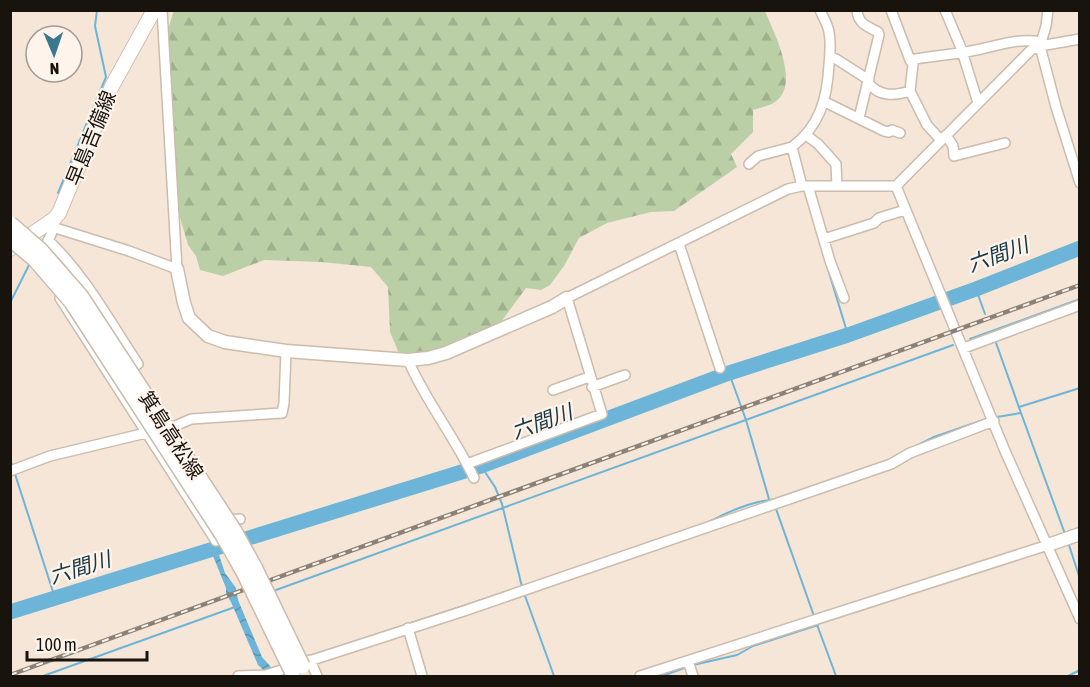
<svg xmlns="http://www.w3.org/2000/svg" width="1090" height="687" font-family="'Asap Condensed','Noto Sans JP',sans-serif">
<style>
.forest{fill:url(#forest-firs)}
.water{fill:url(#water-waves)}
.lines{fill:none;stroke-linecap:round;stroke-linejoin:round}
.stream{stroke:#6db5d8;stroke-width:2}
.river{stroke:#6db5d8;stroke-width:15}
.minor-casing{stroke:#cbbcad;stroke-width:12}
.tertiary-casing{stroke:#cbbcad;stroke-width:15}
.secondary-casing{stroke:#cbbcad;stroke-width:16}
.minor{stroke:#fff;stroke-width:9}
.tertiary{stroke:#fff;stroke-width:12}
.secondary{stroke:#fff;stroke-width:14}
.rail-casing{stroke:#8b8176;stroke-width:4.5}
.rail{stroke:#fef4eb;stroke-width:2;stroke-dasharray:7;stroke-linecap:butt}
.primary-bridge-casing{stroke:#cbbcad;stroke-width:18;stroke-linecap:butt}
.primary-bridge{stroke:#fff;stroke-width:15}
.labels{text-anchor:middle;stroke-width:4.5;stroke-linejoin:round;paint-order:stroke}
.street-label{font-size:20px;fill:#18130d;stroke:#fef4eb}
.water-label{font-size:21px;font-style:italic;fill:#153746;stroke:#fef4eb}
</style>
<defs>
<pattern id="forest-firs" width="22" height="20" patternUnits="userSpaceOnUse" patternTransform="scale(1.5)"><rect width="22" height="20" fill="#bbcfa7"/><path d="M5 1l3.5 6h-7zM16 11l3.5 6h-7z" fill="#a0b18f"/></pattern>
<pattern id="water-waves" width="16" height="10" patternUnits="userSpaceOnUse" patternTransform="scale(1.5)"><rect width="16" height="10" fill="#6db5d8"/><path d="M0 5q4-4 8 0t8 0" fill="none" stroke="#5992ae"/></pattern>
</defs>
<rect width="100%" height="100%" fill="#f5e6d7"/>
<path class="forest" d="M 174,10 L 765,11 C 774,33 801,84 775,102 C 769,106 760,108 753,110 L 753,132 L 731,154 L 737,167 L 674,211 L 651,212 L 607,223 L 579,238 L 564,266 L 550,285 L 541,290 L 526,288 L 501,322 L 445,349 L 401,358 L 390,332 L 388,287 L 371,267 L 321,262 L 264,260 L 223,276 L 200,270 L 196,256 L 188,245 L 179,214 L 167,33 Z"/>
<path class="water" d="M 219,555 L 225,573 L 236,588 L 238,600 L 262,657 L 279,676 L 270,676 L 258,665 L 231,602 L 226,594 L 226,588 L 213,556 Z"/>
<g class="lines">
<path class="stream" d="M 805,192 L 813,217
M 58,193 L 106,77 L 95,26 L 97,10
M 827,266 L 848,335
M 976,289 L 985,314
M 10,303 L 30,263
M 970,339 L 1080,299
M 995,340 L 1021,413 L 997,417
M 729,373 L 746,420 L 769,499
M 1019,407 L 1080,388
M 1021,413 L 1065,534
M 914,447 L 934,437 L 986,419
M 10,459 L 13,468
M 481,466 L 495,487 L 502,504 L 522,587
M 15,474 L 55,598
M 775,506 L 814,616
M 709,522 C 729,511 754,501 777,499
M 1068,542 L 1080,579
M 213,549 L 216,557
M 276,590 L 953,345
M 524,593 L 554,676
M 816,622 L 836,676
M 319,653 L 491,597
M 693,665 L 737,655 L 753,646 L 818,625
M 43,676 L 235,607
M 662,676 L 687,667
M 1068,676 L 1080,670"/>
<path class="river" d="M 10,612 L 481,466 L 729,373 L 848,335 L 976,289 L 1080,248"/>
<g class="minor-casing">
<path id="minor" d="M 857,10 C 858,24 867,26 878,32 L 879,35 L 859,118
M 891,10 L 910,60 C 930,56 951,55 971,51 C 995,47 1017,37 1041,42
M 945,10 L 961,48 L 978,103
M 1048,10 L 1046,26 L 1040,46 L 1056,107 L 1080,183
M 830,57 L 836,59 L 869,80
M 868,83 C 880,97 894,96 910,91 L 913,64 L 910,60
M 910,91 L 927,125 L 941,140
M 825,102 L 884,131 L 889,132 L 892,130 L 900,133
M 806,135 L 818,144 L 836,164 L 837,186
M 946,135 L 953,146 L 954,156 L 1005,143
M 749,164 L 758,156 L 792,147
M 802,186 L 792,147 C 820,126 827,99 829,65 C 830,55 831,42 829,32 C 828,25 823,17 820,10
M 808,186 L 830,261 L 844,298
M 896,186 L 1005,451 L 1080,619
M 46,225 L 129,251 L 177,269 L 162,10
M 824,239 L 874,223 L 879,218 L 905,210
M 48,240 C 85,275 110,322 138,364 L 126,372
M 679,244 L 720,368
M 42,256 L 54,227
M 60,298 L 216,541
M 964,348 L 1080,305
M 408,360 C 426,402 455,437 474,478
M 592,387 L 625,375
M 553,390 L 589,377
M 164,431 L 191,419 L 282,413 L 284,403 L 286,351
M 467,464 L 602,414 L 567,298 L 788,189 L 802,186 L 896,186 L 1031,50 L 1040,46 L 1080,39
M 10,471 L 50,456 L 150,432
M 224,520 L 240,519
M 408,628 L 422,676
M 310,660 L 317,676
M 688,661 L 693,676
M 238,676 L 266,675 L 464,611 L 891,464 L 910,453 L 994,421
M 640,676 L 1048,545"/>
</g>
<g class="tertiary-casing">
<path id="tertiary" d="M 177,269 L 184,303 L 189,318 L 208,336 L 225,342 L 286,351 L 408,360 L 428,358 L 446,353 L 552,307 L 567,298
M 1048,545 L 1080,534"/>
</g>
<g class="secondary-casing">
<path id="secondary" d="M 10,249 L 54,219 L 59,213 L 112,86 L 154,10"/>
</g>
<use href="#minor" class="minor"/>
<use href="#tertiary" class="tertiary"/>
<use href="#secondary" class="secondary"/>
<g class="rail-casing">
<path id="rail" d="M 10,675 L 1080,285"/>
</g>
<use href="#rail" class="rail"/>
<g class="primary-bridge-casing">
<path id="primary-bridge" d="M 10,224 L 40,250 L 81,297 L 234,531 L 254,567 L 302,666
M 10,238 L 35,259 L 72,302 L 223,535 L 244,572 L 292,671"/>
</g>
<use href="#primary-bridge" class="primary-bridge"/>
</g>
<g class="labels">
<g class="street-label">
<text transform="translate(91 138) rotate(-68)" y="7">早島吉備線</text>
<text transform="translate(171 435) rotate(57)" y="7">箕島高松線</text>
</g>
<g class="water-label">
<text transform="translate(998 255) rotate(-20)" y="7">六間川</text>
<text transform="translate(542 422) rotate(-20)" y="7">六間川</text>
<text transform="translate(80 568) rotate(-17)" y="7">六間川</text>
</g>
</g>
<rect width="1090" height="687" fill="none" stroke="#18130d" stroke-width="24"/>
<g transform="translate(54 54) rotate(178)"><circle r="28" fill="#fef4eb" stroke="#a29a92" stroke-width="1.5"/>
<path d="M0-4.5L10 22L0 15L-10 22Z" fill="#3a788e"/>
<text y="-9" font-size="16" font-weight="bold" text-anchor="middle" fill="#18130d">N</text>
</g>
<path d="M27 651v9h120v-9" fill="none" stroke="#18130d" stroke-width="3"/>
<text x="36" y="651" font-size="18" fill="#18130d" stroke="#fef4eb" stroke-width="4.5" paint-order="stroke">100 m</text>
</svg>
